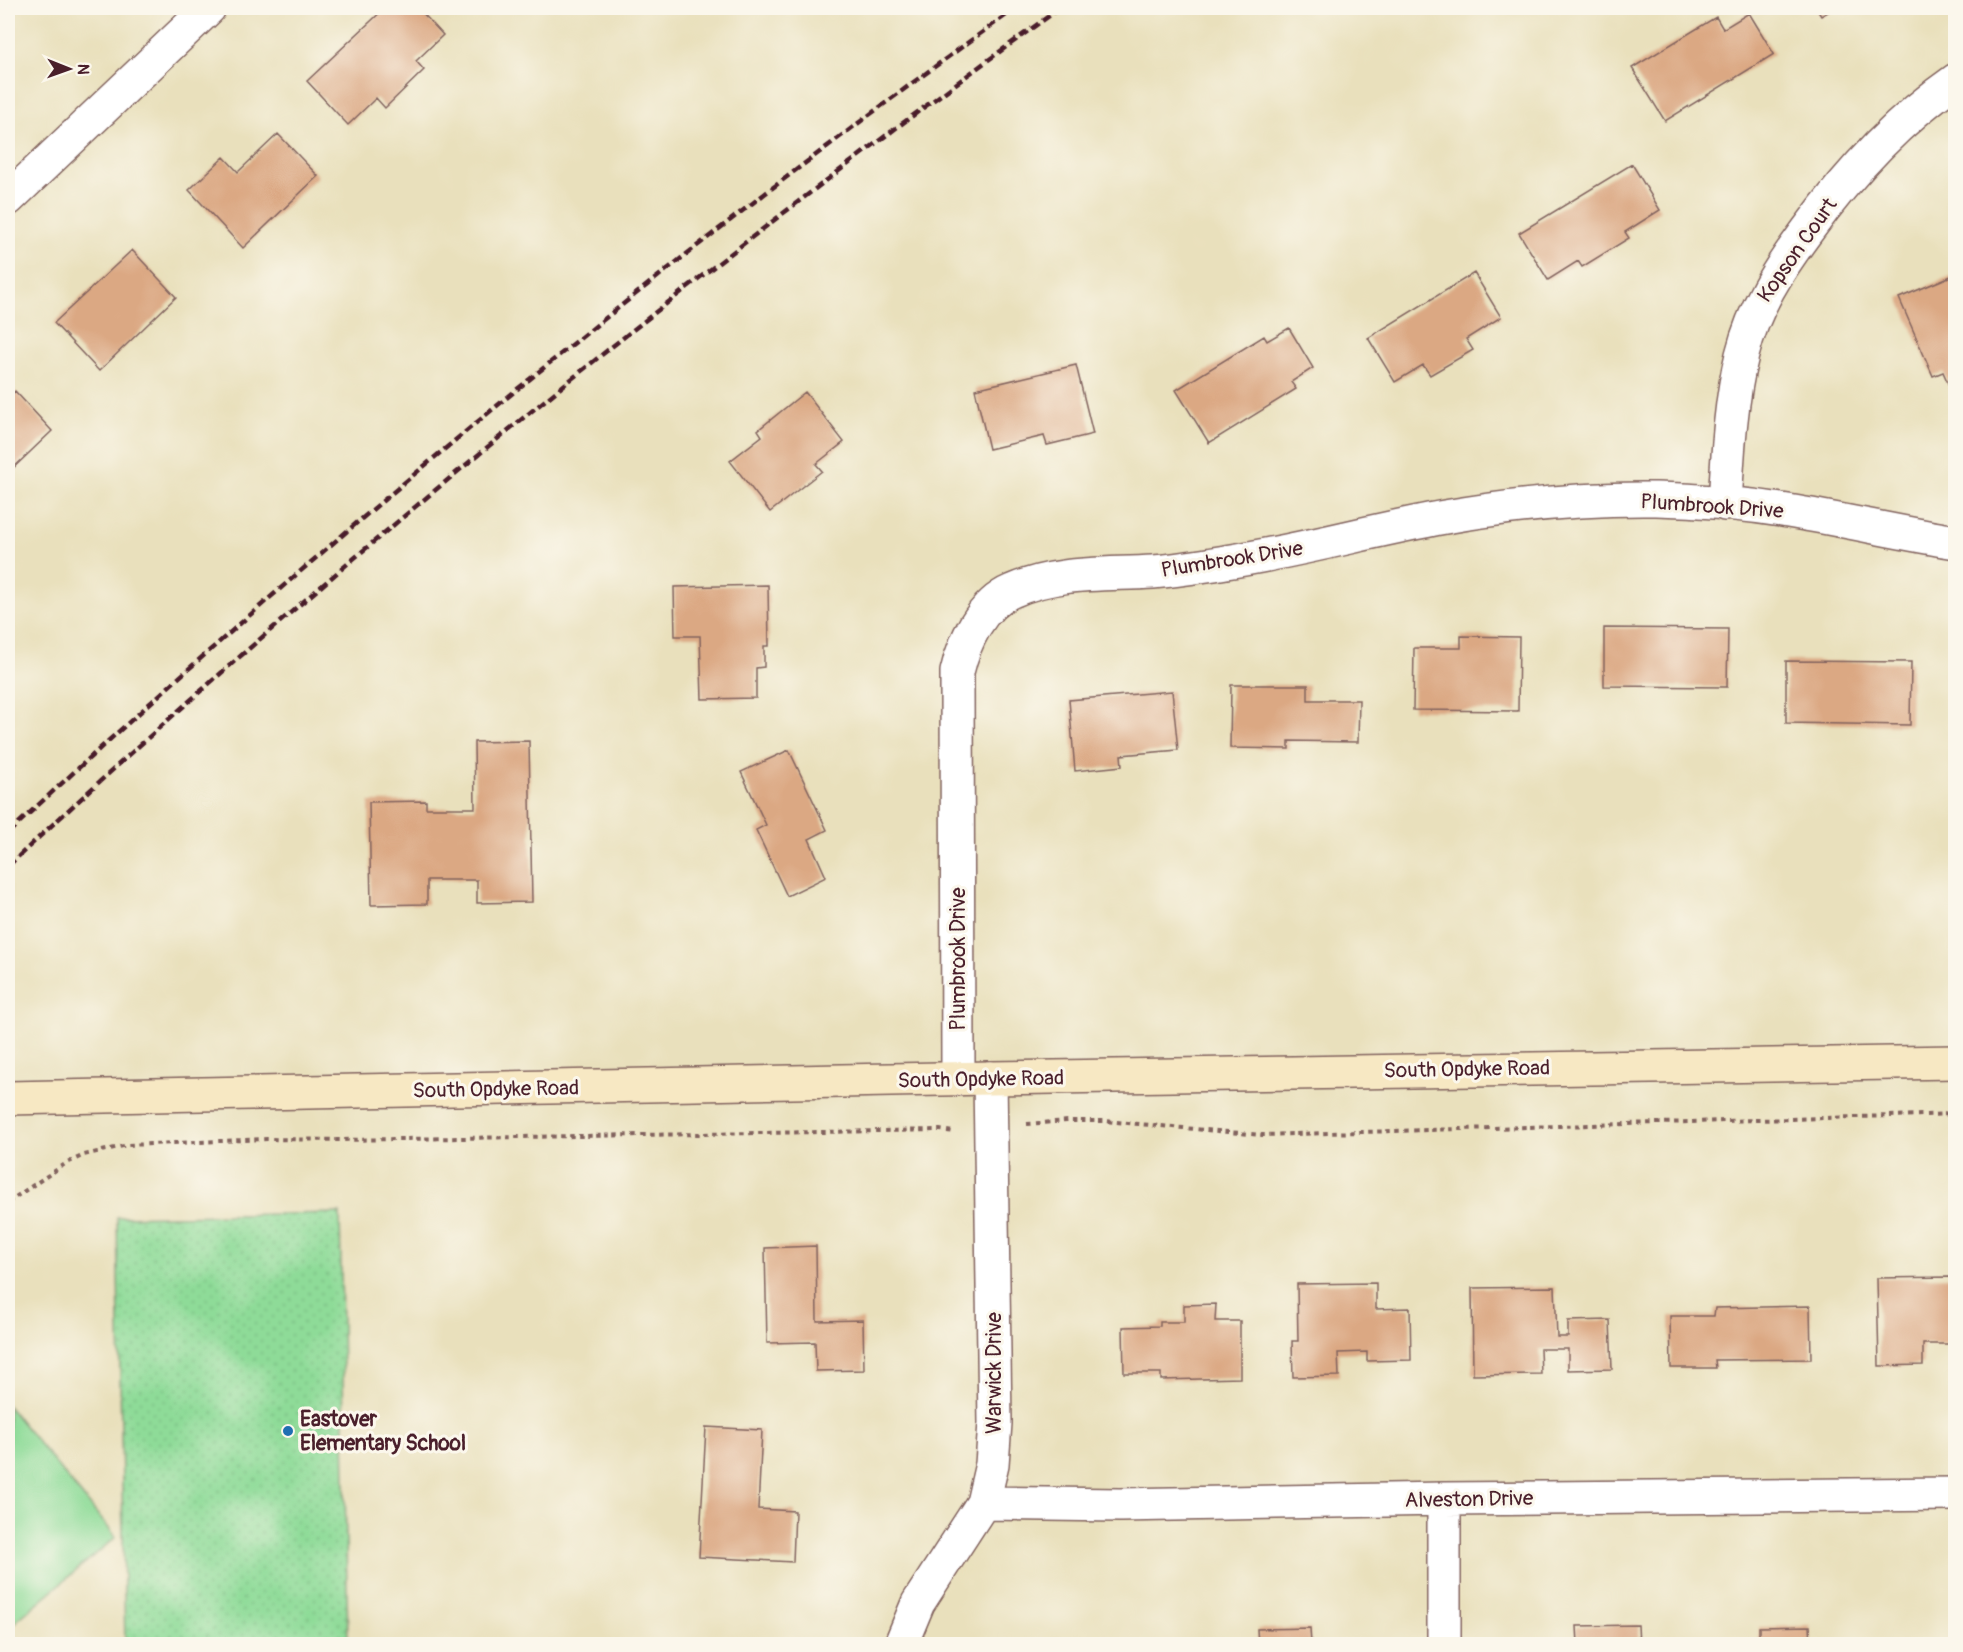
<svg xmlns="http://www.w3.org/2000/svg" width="1963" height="1652" font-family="Pangolin,sans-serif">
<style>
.green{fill:#8edb98;stroke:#6c7d62;stroke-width:1.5}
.park{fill:url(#park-dots);stroke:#6c7d62;stroke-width:1.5}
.building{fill:#dba883}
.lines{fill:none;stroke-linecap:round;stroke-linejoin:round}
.street-casing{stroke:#82635e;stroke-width:36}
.secondary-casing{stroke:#82635e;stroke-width:36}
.path{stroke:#82635e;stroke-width:4;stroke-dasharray:4.5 4.5;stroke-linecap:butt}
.street{stroke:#fff;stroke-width:33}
.secondary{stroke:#f7e8c3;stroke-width:33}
.rail{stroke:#4a1f2b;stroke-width:4.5;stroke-dasharray:9 4.5;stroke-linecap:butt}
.poi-dot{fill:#1f6fb2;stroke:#fbf7ec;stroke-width:2}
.labels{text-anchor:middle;stroke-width:6;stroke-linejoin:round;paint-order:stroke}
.street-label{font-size:21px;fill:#4a1f2b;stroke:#fbf7ec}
.poi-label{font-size:21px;font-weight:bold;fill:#4a1f2b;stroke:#fbf7ec;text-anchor:start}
</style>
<defs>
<pattern id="park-dots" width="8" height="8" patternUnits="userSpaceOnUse" patternTransform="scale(1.5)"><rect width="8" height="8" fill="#8edb98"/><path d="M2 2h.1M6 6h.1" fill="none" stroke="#7cbc83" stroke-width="1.8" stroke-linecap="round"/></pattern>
</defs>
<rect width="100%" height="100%" fill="#fbf7ec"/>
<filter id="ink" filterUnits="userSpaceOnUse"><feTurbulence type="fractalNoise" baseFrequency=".0167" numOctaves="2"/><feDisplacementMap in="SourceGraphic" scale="12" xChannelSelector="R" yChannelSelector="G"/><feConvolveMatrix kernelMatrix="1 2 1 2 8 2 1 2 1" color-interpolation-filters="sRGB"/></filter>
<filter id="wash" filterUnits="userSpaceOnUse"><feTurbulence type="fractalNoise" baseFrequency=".008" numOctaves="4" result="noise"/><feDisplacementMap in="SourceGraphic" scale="24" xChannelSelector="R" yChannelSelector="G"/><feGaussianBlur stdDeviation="1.35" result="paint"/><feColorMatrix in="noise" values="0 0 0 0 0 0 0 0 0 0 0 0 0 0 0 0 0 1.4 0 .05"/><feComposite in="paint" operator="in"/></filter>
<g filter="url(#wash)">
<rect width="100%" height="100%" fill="#e9e0bc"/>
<path class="green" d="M 8,1406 L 116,1537 L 8,1628 Z"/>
<path class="park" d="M 340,1213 L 348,1644 L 125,1644 L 117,1217 Z"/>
<g id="blocks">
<path class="building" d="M 385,8 L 418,8 L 443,35 L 416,61 L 424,70 L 385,108 L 376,98 L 348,125 L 307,81 Z
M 1816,8 L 1835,8 L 1821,16 Z
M 1749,13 L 1774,54 L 1665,121 L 1632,68 L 1716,17 L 1723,29 Z
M 278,134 L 318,176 L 243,248 L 189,190 L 224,157 L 238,172 Z
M 1632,164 L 1660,210 L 1625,232 L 1629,238 L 1582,267 L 1578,261 L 1548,280 L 1519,233 Z
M 132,250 L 176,297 L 99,371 L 54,323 Z
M 1474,273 L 1501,317 L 1466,339 L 1473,350 L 1430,375 L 1423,365 L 1395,382 L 1368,338 Z
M 1956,274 L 1956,401 L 1943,372 L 1933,376 L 1899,298 Z
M 1289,328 L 1313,368 L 1291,382 L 1296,389 L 1209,443 L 1176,390 L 1264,336 L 1267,341 Z
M 1076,365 L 1093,434 L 1047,445 L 1044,436 L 989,449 L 975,389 Z
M 15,391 L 52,431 L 8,473 L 8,398 Z
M 805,392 L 844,442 L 816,464 L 822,471 L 770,512 L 730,461 L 762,436 L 758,430 Z
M 768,585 L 769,646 L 764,646 L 764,667 L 756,668 L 756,698 L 702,699 L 700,636 L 675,636 L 674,587 Z
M 1604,628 L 1728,629 L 1727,687 L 1604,686 Z
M 1461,636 L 1519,637 L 1518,711 L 1413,710 L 1414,648 L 1461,648 Z
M 1786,661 L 1911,662 L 1910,725 L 1786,723 Z
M 1231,685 L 1308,685 L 1308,700 L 1359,700 L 1358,742 L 1289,741 L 1289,749 L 1230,748 Z
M 1172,691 L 1178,750 L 1121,755 L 1122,766 L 1075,771 L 1069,700 Z
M 529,741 L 532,902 L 477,903 L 477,880 L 427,880 L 427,904 L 371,905 L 369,802 L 426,801 L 426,808 L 475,808 L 474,742 Z
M 789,750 L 827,830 L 809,839 L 826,877 L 787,896 L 756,830 L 766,825 L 741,772 Z
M 816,1246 L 817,1321 L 863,1320 L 864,1370 L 816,1371 L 815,1342 L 767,1343 L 765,1248 Z
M 1951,1277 L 1951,1317 L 1956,1317 L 1956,1344 L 1923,1344 L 1923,1365 L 1879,1366 L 1877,1278 Z
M 1376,1283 L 1376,1309 L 1410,1308 L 1411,1360 L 1367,1361 L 1367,1352 L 1338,1353 L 1339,1376 L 1293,1377 L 1292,1341 L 1298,1341 L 1297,1284 Z
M 1555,1287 L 1557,1337 L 1568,1337 L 1568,1321 L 1610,1320 L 1612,1369 L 1568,1370 L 1568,1349 L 1540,1349 L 1541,1374 L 1473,1375 L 1472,1288 Z
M 1216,1304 L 1215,1321 L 1240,1321 L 1240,1378 L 1161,1380 L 1161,1373 L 1124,1373 L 1123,1327 L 1160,1326 L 1160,1322 L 1184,1322 L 1184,1305 Z
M 1810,1306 L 1811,1359 L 1715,1360 L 1716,1368 L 1671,1368 L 1670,1316 L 1714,1316 L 1715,1308 Z
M 706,1427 L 762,1430 L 758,1509 L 795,1511 L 793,1562 L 699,1557 Z
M 1638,1625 L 1639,1644 L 1578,1644 L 1577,1626 Z
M 1810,1626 L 1811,1644 L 1759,1644 L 1759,1627 Z
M 1310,1628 L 1311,1644 L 1258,1644 L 1257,1629 Z"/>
</g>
</g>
<g filter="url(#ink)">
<use href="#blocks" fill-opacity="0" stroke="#82635e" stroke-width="1.5"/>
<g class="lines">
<g class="street-casing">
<path id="street" d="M 8,199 L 209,8
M 1725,504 C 1728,454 1730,403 1742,355 C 1754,307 1778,270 1807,231 C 1849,173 1897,121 1956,80
M 958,1079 L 957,672 C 964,642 981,604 1012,591 C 1056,571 1105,575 1153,572 C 1177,570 1202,566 1226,562 C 1300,551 1372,530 1445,517 C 1514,505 1585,498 1656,499 C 1700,500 1745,504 1788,511 C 1844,520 1900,533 1956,542
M 983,1503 L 1120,1505 L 1444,1499 L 1956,1494
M 901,1644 L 918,1603 L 983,1503 L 992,1464 L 995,1423 L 990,1078
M 1444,1644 L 1444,1499"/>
</g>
<g class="secondary-casing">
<path id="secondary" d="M 8,1098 L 990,1078 L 1956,1062"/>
</g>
<path class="path" d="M 1027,1124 L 1068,1121 L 1105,1121 L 1262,1135 L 1956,1114
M 8,1202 L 65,1164 L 84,1155 L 128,1145 L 267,1139 L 341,1140 L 940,1130 L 954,1132"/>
<use href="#street" class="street"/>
<use href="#secondary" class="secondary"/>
<path class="rail" d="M 8,833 C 77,769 146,706 217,644 C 472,419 739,206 1016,8
M 8,866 C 339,557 692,273 1060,8"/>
</g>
</g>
<circle class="poi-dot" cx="288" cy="1431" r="6"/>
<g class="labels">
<g class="street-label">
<text transform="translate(1797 250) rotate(-55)" y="7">Kopson Court</text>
<text transform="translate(1712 506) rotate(4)" y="7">Plumbrook Drive</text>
<text transform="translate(1232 559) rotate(-9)" y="7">Plumbrook Drive</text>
<text transform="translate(958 959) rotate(-90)" y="7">Plumbrook Drive</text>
<text transform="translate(1467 1069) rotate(-1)" y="7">South Opdyke Road</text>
<text transform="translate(981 1079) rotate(-1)" y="7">South Opdyke Road</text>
<text transform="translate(496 1089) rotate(-1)" y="7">South Opdyke Road</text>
<text transform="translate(994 1373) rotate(-90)" y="7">Warwick Drive</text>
<text transform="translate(1469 1499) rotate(-1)" y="7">Alveston Drive</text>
</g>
<g class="poi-label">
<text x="300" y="1426">Eastover<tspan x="300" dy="24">Elementary School</tspan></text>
</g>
</g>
<rect width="1963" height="1652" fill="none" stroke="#fbf7ec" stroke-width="30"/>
<g transform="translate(69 69) rotate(91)" stroke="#fbf7ec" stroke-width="4.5" paint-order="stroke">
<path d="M0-4.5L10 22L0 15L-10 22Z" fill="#4a1f2b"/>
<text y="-9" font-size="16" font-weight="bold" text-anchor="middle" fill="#4a1f2b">N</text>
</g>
</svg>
